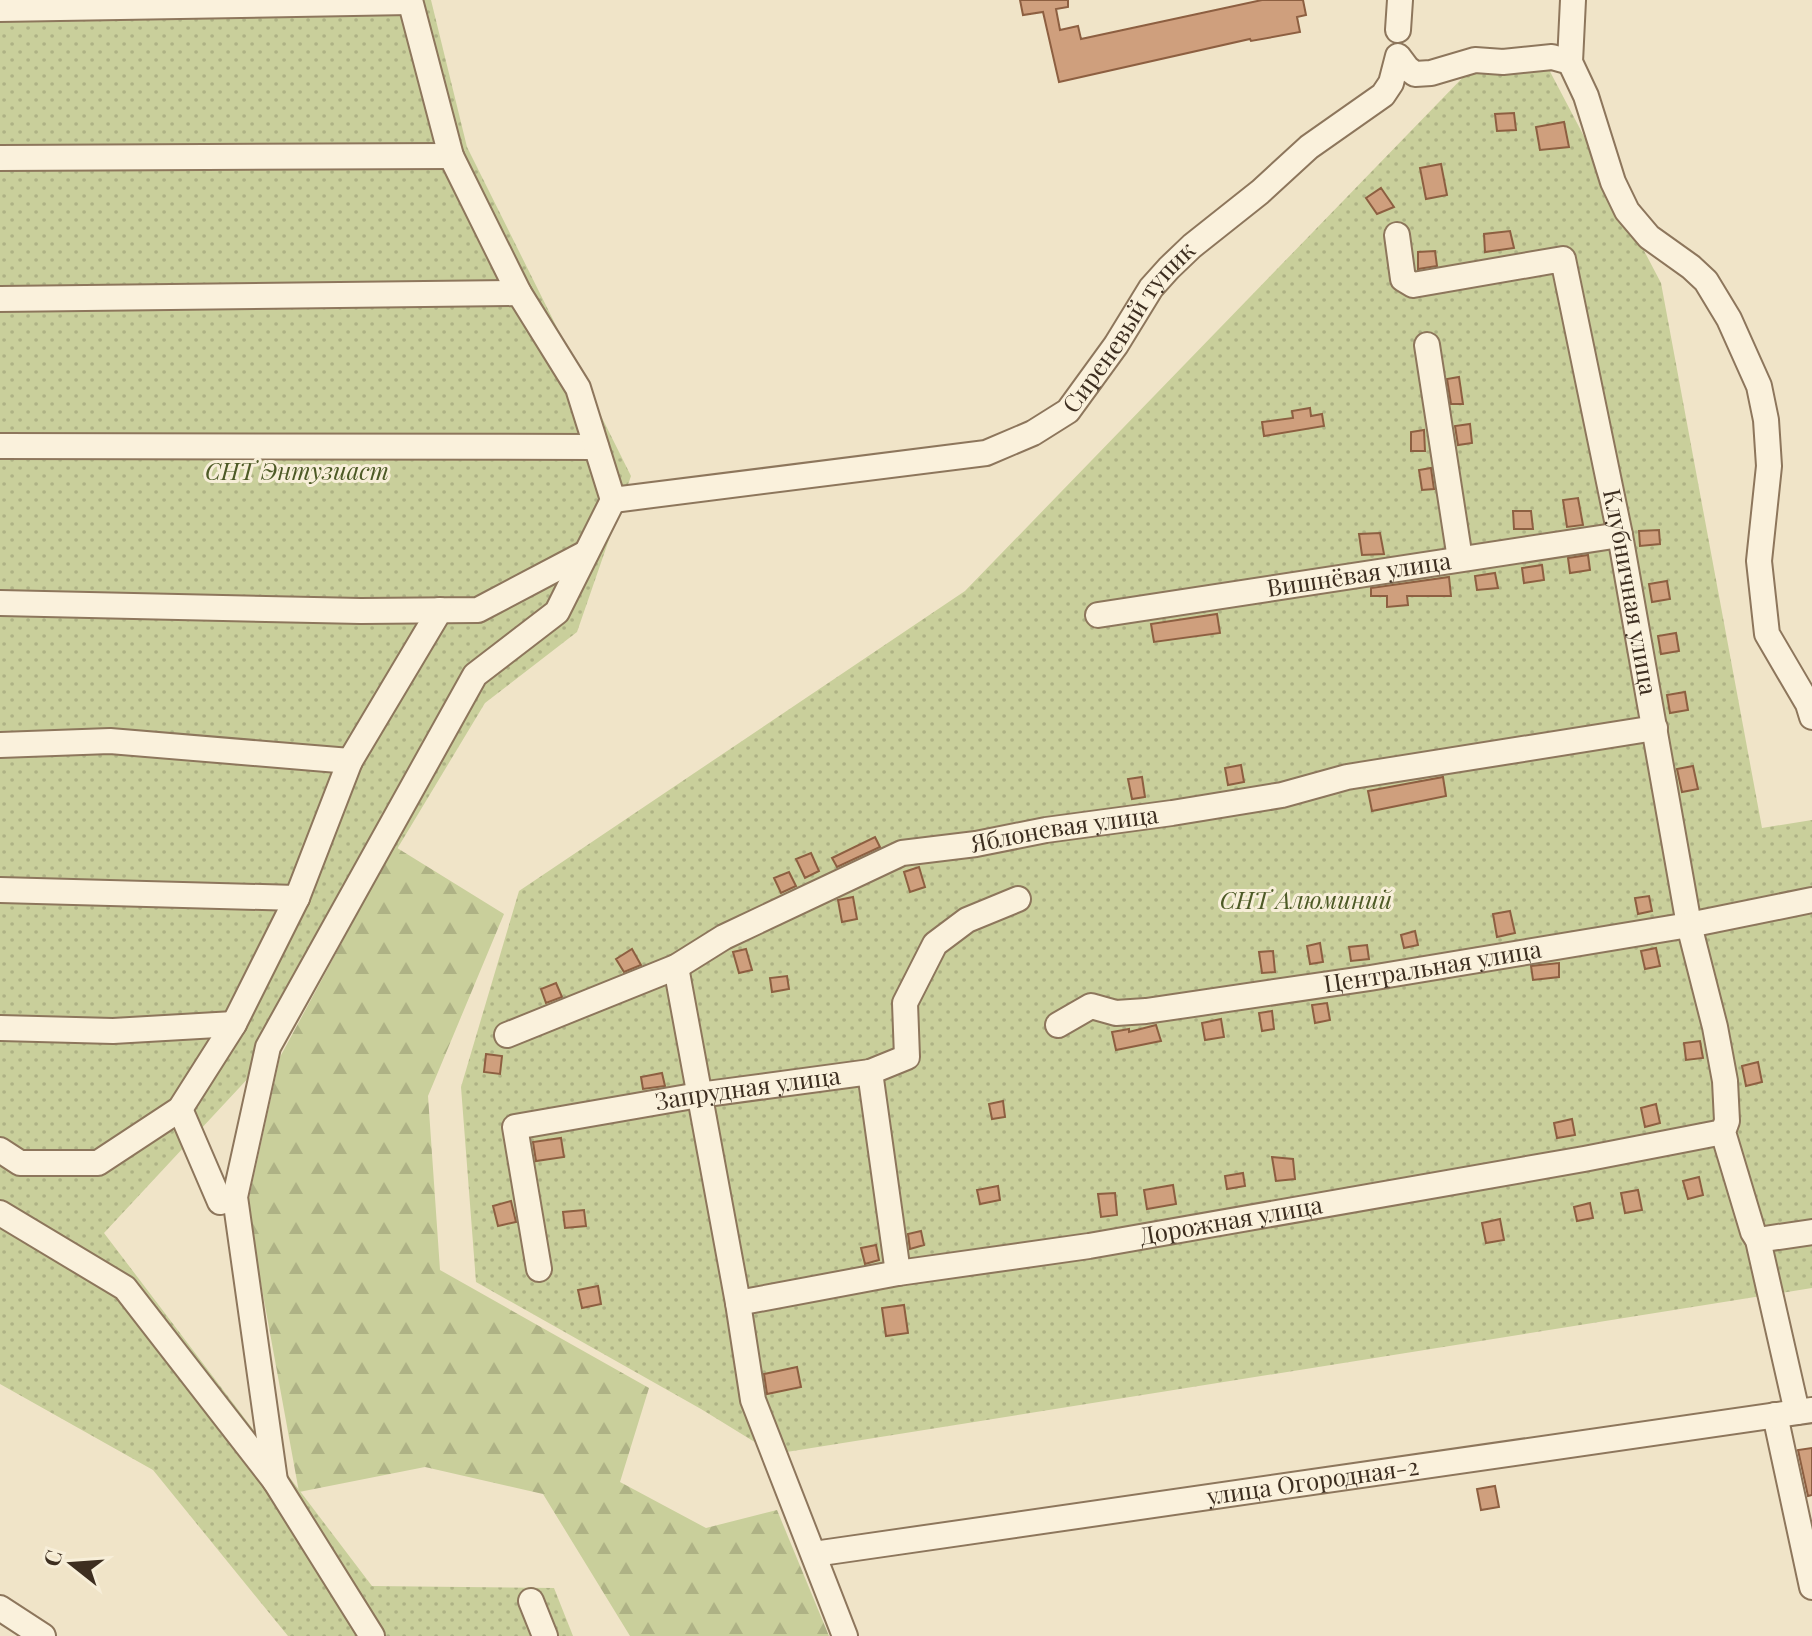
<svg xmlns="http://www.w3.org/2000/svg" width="1812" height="1636" font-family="'Playfair Display',serif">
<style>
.grass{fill:url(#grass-dots)}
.forest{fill:url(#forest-firs)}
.building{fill:#cf9f7d;stroke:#8d5f41;stroke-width:2}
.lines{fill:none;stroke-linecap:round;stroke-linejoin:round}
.minor-casing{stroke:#8d765c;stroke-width:28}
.minor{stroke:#faf1dc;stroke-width:24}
.labels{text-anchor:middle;stroke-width:6;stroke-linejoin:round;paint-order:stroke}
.street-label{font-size:24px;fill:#3d2e20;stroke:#f7eed8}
.park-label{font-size:24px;font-style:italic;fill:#4d5a26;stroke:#f7eed8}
</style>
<defs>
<pattern id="grass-dots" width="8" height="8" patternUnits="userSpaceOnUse" patternTransform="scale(2)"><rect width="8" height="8" fill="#c9cf9b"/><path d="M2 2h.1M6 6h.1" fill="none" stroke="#aeb285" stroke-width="1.8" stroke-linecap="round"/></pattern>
<pattern id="forest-firs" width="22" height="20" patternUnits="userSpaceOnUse" patternTransform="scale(2)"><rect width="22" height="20" fill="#c9cf9b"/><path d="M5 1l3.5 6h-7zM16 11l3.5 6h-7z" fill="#aeb285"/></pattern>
</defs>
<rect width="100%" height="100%" fill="#f0e4c8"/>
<path class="grass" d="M 0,0 L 431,0 L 467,147 L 631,476 L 577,632 L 485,703 L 279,1045 L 104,1233 L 372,1586 L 554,1588 L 573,1636 L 288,1636 L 153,1470 L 0,1384 Z
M 1545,62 L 1661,283 L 1762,828 L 1812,820 L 1812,1288 L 774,1454 L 701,1409 L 476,1282 L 461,1087 L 519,891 L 965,591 L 1471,69 Z"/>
<path class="forest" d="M 394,846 L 504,914 L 428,1096 L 440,1270 L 649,1388 L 620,1482 L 706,1528 L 777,1510 L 829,1636 L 630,1636 L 543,1494 L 425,1467 L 299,1492 L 247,1207 L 280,1057 Z"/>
<path class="building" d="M 1020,0 L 1068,0 L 1068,7 L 1056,9 L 1060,30 L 1078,26 L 1081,39 L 1262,0 L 1303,0 L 1306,15 L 1297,17 L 1300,32 L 1251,41 L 1250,39 L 1059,82 L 1043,12 L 1023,15 Z
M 1514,113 L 1516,130 L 1497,131 L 1495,114 Z
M 1564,122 L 1569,147 L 1540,150 L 1536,127 Z
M 1441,164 L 1447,195 L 1426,199 L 1420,168 Z
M 1381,188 L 1394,207 L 1377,214 L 1366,198 Z
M 1510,231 L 1514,248 L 1485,252 L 1484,234 Z
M 1435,251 L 1437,266 L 1418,269 L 1418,252 Z
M 1459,377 L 1463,404 L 1451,404 L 1447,379 Z
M 1310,408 L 1311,416 L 1322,414 L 1324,426 L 1264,436 L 1262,422 L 1293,418 L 1292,411 Z
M 1470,424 L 1472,443 L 1458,445 L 1455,426 Z
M 1424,430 L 1425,451 L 1411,451 L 1411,432 Z
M 1431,468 L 1434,489 L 1422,490 L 1419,470 Z
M 1578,498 L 1583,525 L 1567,527 L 1563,500 Z
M 1513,511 L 1531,511 L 1533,529 L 1514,529 Z
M 1659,530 L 1660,544 L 1640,546 L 1639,531 Z
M 1380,533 L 1384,554 L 1362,555 L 1359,534 Z
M 1588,555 L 1590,570 L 1570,573 L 1568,558 Z
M 1542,565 L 1544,580 L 1524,583 L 1522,568 Z
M 1495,573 L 1498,588 L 1477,590 L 1475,576 Z
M 1449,577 L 1451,596 L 1407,596 L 1408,605 L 1387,607 L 1387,596 L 1371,596 L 1371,588 Z
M 1667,581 L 1670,599 L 1652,602 L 1649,584 Z
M 1217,614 L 1220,633 L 1154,642 L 1151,624 Z
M 1676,633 L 1679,651 L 1661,654 L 1658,636 Z
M 1685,692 L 1688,710 L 1670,713 L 1667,695 Z
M 1241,765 L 1244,782 L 1228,785 L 1225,768 Z
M 1693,766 L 1698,789 L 1682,792 L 1677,769 Z
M 1142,777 L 1145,797 L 1132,799 L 1128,779 Z
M 1443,777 L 1446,796 L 1372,811 L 1368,791 Z
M 875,837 L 880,847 L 837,867 L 832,858 Z
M 811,853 L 819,871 L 805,878 L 796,859 Z
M 919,867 L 925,887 L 910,892 L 904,872 Z
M 789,872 L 796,886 L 781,893 L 774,878 Z
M 1649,896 L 1652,911 L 1638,914 L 1635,898 Z
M 853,897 L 857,919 L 842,922 L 838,900 Z
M 1510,911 L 1515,933 L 1497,937 L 1493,914 Z
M 1415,931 L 1418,945 L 1404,948 L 1401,935 Z
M 1320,943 L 1323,962 L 1310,964 L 1307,946 Z
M 1367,945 L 1369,959 L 1351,961 L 1349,947 Z
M 1656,948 L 1660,966 L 1645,969 L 1641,951 Z
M 632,949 L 641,965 L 624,972 L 616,959 Z
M 746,949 L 752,970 L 739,973 L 733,952 Z
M 1273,951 L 1275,972 L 1262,973 L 1259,952 Z
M 1559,963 L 1559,977 L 1533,980 L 1531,966 Z
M 787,976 L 789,989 L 772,992 L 770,978 Z
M 556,983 L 562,997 L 546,1003 L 541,989 Z
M 1327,1003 L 1330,1020 L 1315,1023 L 1312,1005 Z
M 1272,1011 L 1274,1029 L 1262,1031 L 1259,1013 Z
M 1221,1019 L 1224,1037 L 1205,1040 L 1202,1023 Z
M 1156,1025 L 1161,1041 L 1116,1050 L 1112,1032 L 1129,1029 L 1129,1032 Z
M 1700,1041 L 1703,1058 L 1686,1060 L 1684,1043 Z
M 486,1054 L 502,1056 L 500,1074 L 484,1072 Z
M 1758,1062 L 1762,1082 L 1746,1086 L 1742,1066 Z
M 662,1073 L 665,1086 L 643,1089 L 641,1077 Z
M 1003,1101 L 1005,1117 L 992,1119 L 989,1104 Z
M 1656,1104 L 1660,1123 L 1645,1127 L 1641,1108 Z
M 1572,1119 L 1575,1135 L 1557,1138 L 1554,1123 Z
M 561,1138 L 564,1157 L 536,1161 L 533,1142 Z
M 1272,1157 L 1293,1159 L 1295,1179 L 1276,1181 Z
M 1243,1173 L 1245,1186 L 1227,1189 L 1225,1176 Z
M 1699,1177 L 1703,1195 L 1688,1199 L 1683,1181 Z
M 1173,1185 L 1176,1204 L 1147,1209 L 1144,1190 Z
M 998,1186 L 1000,1200 L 980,1204 L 977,1190 Z
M 1638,1190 L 1642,1210 L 1625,1213 L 1621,1193 Z
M 1115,1193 L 1117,1215 L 1101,1217 L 1098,1194 Z
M 511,1201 L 516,1222 L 498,1226 L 493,1206 Z
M 1590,1203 L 1593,1218 L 1577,1221 L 1574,1207 Z
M 584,1210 L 586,1226 L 565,1228 L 563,1212 Z
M 1500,1219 L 1504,1240 L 1486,1243 L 1482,1223 Z
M 921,1231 L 924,1245 L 910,1249 L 908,1234 Z
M 876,1245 L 879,1260 L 865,1264 L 861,1248 Z
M 598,1286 L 601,1304 L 582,1308 L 578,1290 Z
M 904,1305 L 908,1333 L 886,1336 L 882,1308 Z
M 797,1367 L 801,1387 L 767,1394 L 764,1374 Z
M 1812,1448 L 1812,1495 L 1808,1496 L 1798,1450 Z
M 1495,1486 L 1499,1507 L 1481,1510 L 1477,1489 Z"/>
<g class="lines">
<g class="minor-casing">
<g id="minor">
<path d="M 1573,0 L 1570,62 L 1586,96 L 1613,182 L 1627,211 L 1649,237 L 1691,267 L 1706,281 L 1729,319 L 1759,386 L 1766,420 L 1769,466 L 1759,561 L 1767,634 L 1808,704 L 1812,717"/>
<path d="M 0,9 L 410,2"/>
<path d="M 1398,30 L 1400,0"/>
<path d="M 0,158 L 451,156"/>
<path id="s1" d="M 1397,235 L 1403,279 L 1413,285 L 1563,259 L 1620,535 L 1689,925 L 1715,1027 L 1725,1081 L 1727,1121 L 1723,1132 L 1753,1232 L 1758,1240 L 1797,1412"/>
<path d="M 0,299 L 519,293"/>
<path d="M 1427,345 L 1460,559"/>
<path d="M 0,446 L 596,447"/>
<path id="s2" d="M 613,500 L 986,453 L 1033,433 L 1068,411 L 1116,345 L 1151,288 L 1169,268 L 1192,246 L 1260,192 L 1309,147 L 1383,95 L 1391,83 L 1398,56 L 1407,68 L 1415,74 L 1431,73 L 1475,60 L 1503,62 L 1552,57 L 1570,62"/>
<path d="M 0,603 L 361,611 L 478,610 L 586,553"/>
<path id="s3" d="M 1098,615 L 1620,535"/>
<path d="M 0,745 L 110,741 L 350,761"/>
<path d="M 0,890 L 297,898"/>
<path d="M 676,967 L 738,1303 L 753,1400 L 845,1636"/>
<path id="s4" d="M 1058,1025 L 1091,1006 L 1116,1013 L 1146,1011 L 1370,978 L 1689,925 L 1812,900"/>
<path d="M 0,1028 L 113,1031 L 234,1024"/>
<path id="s5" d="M 507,1035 L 676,967 L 724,937 L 902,853 L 976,844 L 1046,830 L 1172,813 L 1282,795 L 1347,777 L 1655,728"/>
<path d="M 870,1072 L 898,1273"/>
<path d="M 180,1109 L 220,1202 L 235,1197"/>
<path d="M 0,1150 L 20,1163 L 98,1163 L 180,1109 L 234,1024 L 297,898 L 350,761 L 440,610"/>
<path d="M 0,1213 L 125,1288 L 275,1481 L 372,1636"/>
<path d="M 1758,1240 L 1812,1232"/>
<path id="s6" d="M 539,1269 L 515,1127 L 699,1095 L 870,1072 L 907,1057 L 905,1003 L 935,944 L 967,920 L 1018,899"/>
<path id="s7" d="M 738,1303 L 898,1273 L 1089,1246 L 1584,1159 L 1723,1132"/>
<path d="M 1775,1415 L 1812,1587"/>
<path d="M 275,1481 L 235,1197 L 268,1047 L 475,675 L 557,612 L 613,500 L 578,388 L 519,293 L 451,156 L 410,0"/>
<path id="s8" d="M 814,1554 L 1812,1410"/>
<path d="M 531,1601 L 545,1636"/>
<path d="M 0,1608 L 43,1636"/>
</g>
</g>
<use href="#minor" class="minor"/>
</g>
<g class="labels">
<g class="street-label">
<text dy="8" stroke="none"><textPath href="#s2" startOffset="572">Сиреневый тупик</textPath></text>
<text dy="8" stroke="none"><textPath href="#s3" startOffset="264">Вишнёвая улица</textPath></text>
<text dy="8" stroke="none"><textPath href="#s1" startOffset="548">Клубничная улица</textPath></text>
<text dy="8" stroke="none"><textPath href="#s5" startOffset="600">Яблоневая улица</textPath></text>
<text dy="8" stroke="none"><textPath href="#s4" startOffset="384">Центральная улица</textPath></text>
<text dy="8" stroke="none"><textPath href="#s6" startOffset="380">Запрудная улица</textPath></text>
<text dy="8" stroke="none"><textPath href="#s7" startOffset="500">Дорожная улица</textPath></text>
<text dy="8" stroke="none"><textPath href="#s8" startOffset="504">улица Огородная-2</textPath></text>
</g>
<g class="park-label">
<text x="297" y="480">СНТ Энтузиаст</text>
<text x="1306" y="909">СНТ Алюминий</text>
</g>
</g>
<g transform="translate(72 1564) rotate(287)" stroke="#f7eed8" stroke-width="6" paint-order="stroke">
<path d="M0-6L14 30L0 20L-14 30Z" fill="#3d2e20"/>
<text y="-12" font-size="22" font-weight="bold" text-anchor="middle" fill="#3d2e20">С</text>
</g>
</svg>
